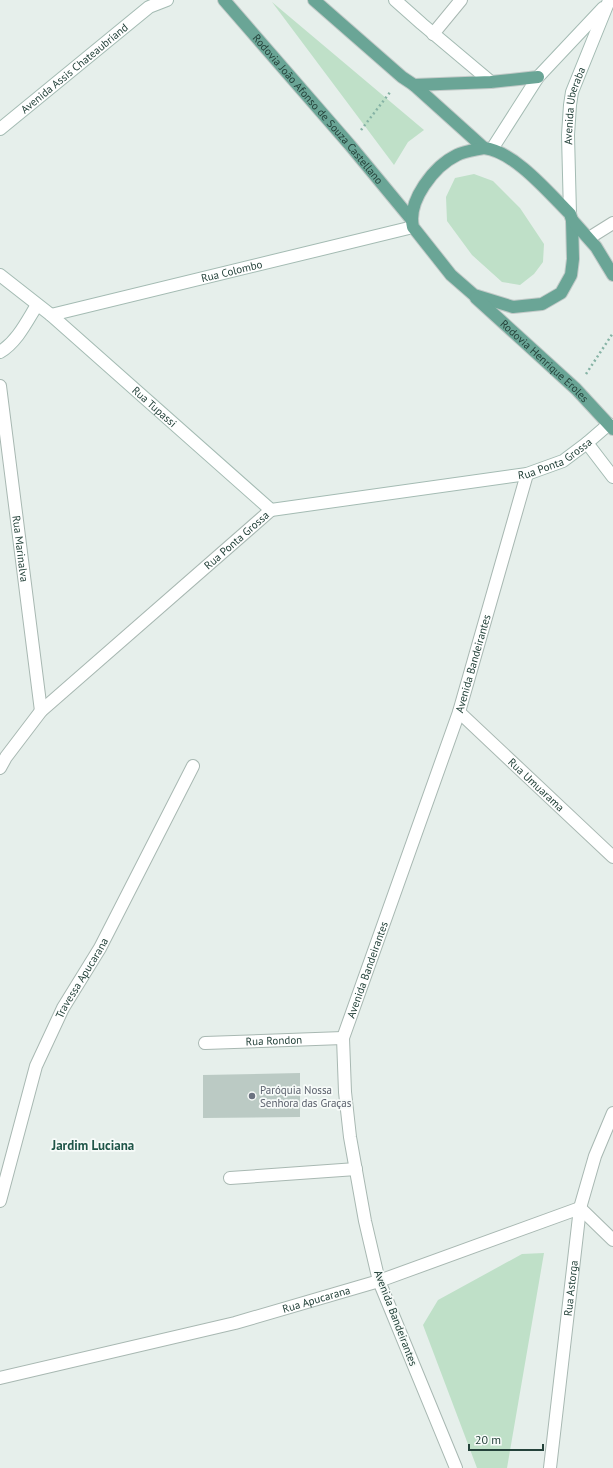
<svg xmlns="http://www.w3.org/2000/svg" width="613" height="1468" font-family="'PT Sans',sans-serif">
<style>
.green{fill:#bfe0c8}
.building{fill:#bbcac4}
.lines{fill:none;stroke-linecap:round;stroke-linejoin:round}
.lane-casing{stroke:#a8b8b2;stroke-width:14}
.street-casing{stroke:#a8b8b2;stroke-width:14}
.secondary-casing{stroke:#a4bbb3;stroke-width:14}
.primary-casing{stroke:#c2cac8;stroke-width:14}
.path{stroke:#86b3a5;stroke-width:2.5;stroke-dasharray:2 3;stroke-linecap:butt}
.lane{stroke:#fff;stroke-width:12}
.street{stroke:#fff;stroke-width:12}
.secondary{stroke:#fff;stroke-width:12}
.primary{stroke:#6aa596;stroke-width:12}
.worship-dot{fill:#6b7280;stroke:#f7fbf9;stroke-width:1.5}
.labels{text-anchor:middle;stroke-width:3.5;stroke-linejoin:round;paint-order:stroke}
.street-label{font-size:11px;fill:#24423a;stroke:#f7fbf9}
.worship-label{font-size:11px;fill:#5b616d;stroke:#f7fbf9;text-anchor:start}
.quarter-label{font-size:13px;font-weight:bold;fill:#1f5548;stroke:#f7fbf9}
</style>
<rect width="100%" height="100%" fill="#e6efeb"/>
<path class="green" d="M 272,2 L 424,130 L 408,142 L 394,165 Z
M 474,174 L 493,181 L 520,208 L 544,244 L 543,262 L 534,274 L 520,285 L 502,282 L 472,255 L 447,221 L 446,197 L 455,178 Z
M 544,1253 L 507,1468 L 477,1468 L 423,1325 L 438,1300 L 522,1254 Z"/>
<path class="building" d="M 300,1073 L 300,1117 L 203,1118 L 203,1075 Z"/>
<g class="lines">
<g class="lane-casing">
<path id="lane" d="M 433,34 L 461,0
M 589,238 L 613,223
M 230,1178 L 356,1169"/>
</g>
<g class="street-casing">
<g id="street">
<path id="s1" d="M 0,386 L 41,711"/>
<path id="s2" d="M 459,712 L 613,857"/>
<path id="s3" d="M 0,768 L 6,757 L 41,711 L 271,510"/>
<path id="s4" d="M 205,1043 L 343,1038"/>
<path id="s5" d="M 0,1201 L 36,1066 L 63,1008 L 100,948 L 193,766"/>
<path id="s6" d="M 0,1378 L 235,1323 L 379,1281 L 580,1208 L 613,1240"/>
<path id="s7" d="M 456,1468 L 379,1281 L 365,1221 L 350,1137 L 345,1092 L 343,1038 L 459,712 L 527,474"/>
<path id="s8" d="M 550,1468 L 580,1208 L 595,1156 L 613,1113"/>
</g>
</g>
<g class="secondary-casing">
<g id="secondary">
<path d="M 395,0 L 422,24 L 491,82"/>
<path id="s9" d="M 0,129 L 149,7 L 167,0"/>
<path d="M 492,149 L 538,77 L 603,8"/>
<path id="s10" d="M 570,214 L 568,135 L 570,105 L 572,92 L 608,3"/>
<path id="s11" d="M 0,275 L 51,315 L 271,510 L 527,474 L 563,461 L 587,443 L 609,424"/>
<path id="s12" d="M 51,315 L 413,227"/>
<path d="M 0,352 C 17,342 27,321 37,305"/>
<path d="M 587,443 L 613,477"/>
</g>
</g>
<g class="primary-casing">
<g id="primary">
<path id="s13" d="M 224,0 L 349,144 L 411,219"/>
<path d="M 314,0 L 402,77 L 414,85 L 484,148"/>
<path d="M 414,85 L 491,82 L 538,77"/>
<path d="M 484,148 C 514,151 549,193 570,214 L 572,220 L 573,259 L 571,275 L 561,293 L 542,304 L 513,307 L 474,295 L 451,275 L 413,227 C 407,201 434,166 457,155 C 465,151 475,150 484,148 Z"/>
<path d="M 572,220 L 596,247 L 613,275"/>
<path id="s14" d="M 476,298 L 576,389 L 613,429"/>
</g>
</g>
<path class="path" d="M 361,130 L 391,91
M 586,374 L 613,333"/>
<use href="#lane" class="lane"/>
<use href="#street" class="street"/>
<use href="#secondary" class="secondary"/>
<use href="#primary" class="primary"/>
</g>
<circle class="worship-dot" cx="252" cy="1096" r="4"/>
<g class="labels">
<g class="street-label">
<text dy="4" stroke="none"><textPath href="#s9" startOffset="96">Avenida Assis Chateaubriand</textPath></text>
<text dy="4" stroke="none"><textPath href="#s10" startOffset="109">Avenida Uberaba</textPath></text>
<text dy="4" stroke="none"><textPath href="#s13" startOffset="144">Rodovia João Afonso de Souza Castellano</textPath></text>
<text dy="4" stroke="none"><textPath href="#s12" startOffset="186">Rua Colombo</textPath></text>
<text dy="4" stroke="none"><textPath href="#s14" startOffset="93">Rodovia Henrique Eroles</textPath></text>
<text dy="4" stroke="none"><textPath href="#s11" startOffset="203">Rua Tupassi</textPath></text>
<text dy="4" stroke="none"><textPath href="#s11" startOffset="649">Rua Ponta Grossa</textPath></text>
<text dy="4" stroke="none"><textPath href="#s3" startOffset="330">Rua Ponta Grossa</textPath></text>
<text dy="4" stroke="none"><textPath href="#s1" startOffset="164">Rua Marinalva</textPath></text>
<text dy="4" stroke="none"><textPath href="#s7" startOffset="845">Avenida Bandeirantes</textPath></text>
<text dy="4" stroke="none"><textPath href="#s2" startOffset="106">Rua Umuarama</textPath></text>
<text dy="4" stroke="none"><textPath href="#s7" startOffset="521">Avenida Bandeirantes</textPath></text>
<text dy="4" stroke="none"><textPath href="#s5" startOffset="239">Travessa Apucarana</textPath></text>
<text dy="4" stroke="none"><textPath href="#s4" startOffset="69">Rua Rondon</textPath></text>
<text dy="4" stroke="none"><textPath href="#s8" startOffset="181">Rua Astorga</textPath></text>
<text dy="4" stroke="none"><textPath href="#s6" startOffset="326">Rua Apucarana</textPath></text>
<text transform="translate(396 1318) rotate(69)" y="4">Avenida Bandeirantes</text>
</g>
<g class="worship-label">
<text x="260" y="1094">Paróquia Nossa<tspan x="260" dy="13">Senhora das Graças</tspan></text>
</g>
<g class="quarter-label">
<text x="93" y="1150">Jardim Luciana</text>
</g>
</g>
<path d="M469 1444v6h74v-6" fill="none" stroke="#24423a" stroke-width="2"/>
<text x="475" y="1444" font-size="12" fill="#24423a" stroke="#f7fbf9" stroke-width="3" paint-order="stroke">20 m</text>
</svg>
